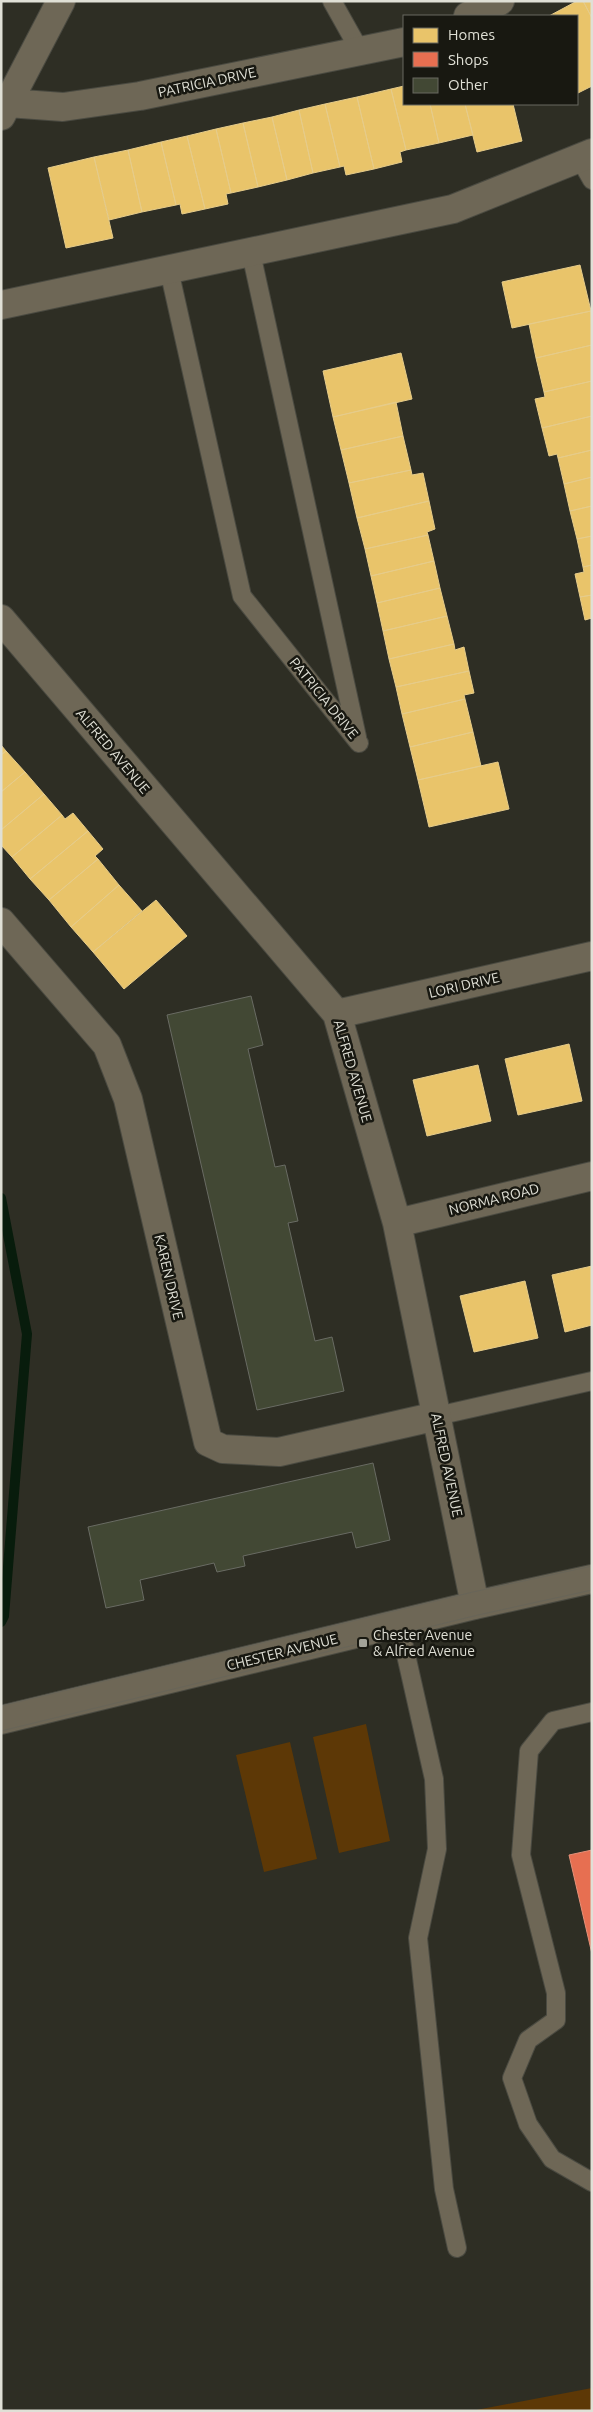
<svg xmlns="http://www.w3.org/2000/svg" width="593" height="2412" font-family="Ubuntu,sans-serif">
<style>
.green{fill:#5d3806}
.homes{fill:#e9c46a;stroke:#e6cc8a}
.shops{fill:#e76f51;stroke:#e59179}
.lines{fill:none;stroke-linecap:round;stroke-linejoin:round}
.stream{stroke:#081c0c;stroke-width:10}
.building{fill:#424834;stroke:#696b63}
.lane-casing{stroke:#4a4a41;stroke-width:20}
.street-casing{stroke:#4a4a41;stroke-width:30}
.lane{stroke:#6e6756;stroke-width:18}
.street{stroke:#6e6756;stroke-width:28}
.tram{stroke:#686559;stroke-width:1}
.poi-dot{fill:#a2a298;stroke:#181811;stroke-width:2}
.labels{text-anchor:middle;stroke-width:5;stroke-linejoin:round;paint-order:stroke}
.street-label{font-size:14px;fill:#e0e0d6;stroke:#181811}
.poi-label{font-size:14px;fill:#e0e0d6;stroke:#181811;text-anchor:start}
</style>
<rect width="100%" height="100%" fill="#2e2e24"/>
<path class="green" d="M 366,1724 L 390,1841 L 339,1853 L 313,1737 Z
M 290,1742 L 317,1859 L 264,1872 L 236,1755 Z
M 592,2388 L 592,2411 L 471,2411 Z"/>
<path class="homes" d="M 577,1 L 583,1 L 592,18 L 592,86 L 578,93 L 577,16 L 549,16 Z
M 583,1 L 592,1 L 592,18 Z
M 404,86 L 404,104 L 430,104 L 439,143 L 406,150 L 391,89 Z
M 391,89 L 406,150 L 400,152 L 402,162 L 374,169 L 357,97 Z
M 357,97 L 374,169 L 346,175 L 344,166 L 340,167 L 325,104 Z
M 325,104 L 340,167 L 313,173 L 299,110 Z
M 430,104 L 465,104 L 473,135 L 439,143 Z
M 465,104 L 513,104 L 522,141 L 477,152 Z
M 299,110 L 313,173 L 287,180 L 272,117 Z
M 272,117 L 287,180 L 258,187 L 243,123 Z
M 243,123 L 258,187 L 231,193 L 216,129 Z
M 216,129 L 231,193 L 226,194 L 228,204 L 205,209 L 187,136 Z
M 187,136 L 205,209 L 182,214 L 180,204 L 176,205 L 161,142 Z
M 161,142 L 176,205 L 142,212 L 128,150 Z
M 128,150 L 142,212 L 109,220 L 94,157 Z
M 94,157 L 113,238 L 66,248 L 48,168 Z
M 580,265 L 591,311 L 512,328 L 502,282 Z
M 591,311 L 592,345 L 536,358 L 529,324 Z
M 592,345 L 592,381 L 544,392 L 536,358 Z
M 401,353 L 412,399 L 333,417 L 323,371 Z
M 592,381 L 592,416 L 542,428 L 535,399 L 545,397 L 544,392 Z
M 396,402 L 403,436 L 341,450 L 333,417 Z
M 592,416 L 592,450 L 558,458 L 557,454 L 549,456 L 542,428 Z
M 403,436 L 411,470 L 349,483 L 341,450 Z
M 592,450 L 592,477 L 564,484 L 558,458 Z
M 411,470 L 412,475 L 423,473 L 429,501 L 357,518 L 349,483 Z
M 592,477 L 592,506 L 570,511 L 564,484 Z
M 429,501 L 435,529 L 427,532 L 428,535 L 365,549 L 357,518 Z
M 592,506 L 592,536 L 577,539 L 570,511 Z
M 428,535 L 434,561 L 371,576 L 365,549 Z
M 592,536 L 592,565 L 583,567 L 577,539 Z
M 434,561 L 440,588 L 377,603 L 371,576 Z
M 592,565 L 592,595 L 580,597 L 575,574 L 584,572 L 583,567 Z
M 440,588 L 447,616 L 383,631 L 377,603 Z
M 592,595 L 592,618 L 585,620 L 580,597 Z
M 447,616 L 454,644 L 389,659 L 383,631 Z
M 454,644 L 455,650 L 464,647 L 469,671 L 396,687 L 389,659 Z
M 469,671 L 474,693 L 464,695 L 465,699 L 402,714 L 396,687 Z
M 465,699 L 473,732 L 410,747 L 402,714 Z
M 473,732 L 481,766 L 418,780 L 410,747 Z
M 1,745 L 6,751 L 1,755 Z
M 6,751 L 25,772 L 1,792 L 1,755 Z
M 498,762 L 509,809 L 429,827 L 418,780 Z
M 25,772 L 44,794 L 1,830 L 1,792 Z
M 44,794 L 62,815 L 12,857 L 1,845 L 1,830 Z
M 73,813 L 88,831 L 30,879 L 12,857 L 62,815 L 65,819 Z
M 88,831 L 103,849 L 95,856 L 98,859 L 49,900 L 30,879 Z
M 98,859 L 119,885 L 71,927 L 49,900 Z
M 119,885 L 142,911 L 93,952 L 71,927 Z
M 156,900 L 187,936 L 124,989 L 93,952 Z
M 569,1044 L 582,1101 L 518,1115 L 505,1059 Z
M 478,1065 L 491,1121 L 427,1136 L 413,1080 Z
M 592,1266 L 592,1325 L 565,1332 L 552,1275 Z
M 525,1281 L 538,1338 L 474,1352 L 460,1296 Z"/>
<path class="shops" d="M 592,1850 L 592,1954 L 569,1855 Z"/>
<g class="lines">
<path class="stream" d="M 1,1198 L 27,1334 L 4,1616 L 1,1622"/>
</g>
<path class="building" d="M 251,996 L 263,1045 L 248,1049 L 275,1167 L 285,1165 L 298,1221 L 288,1223 L 315,1341 L 332,1337 L 344,1391 L 257,1410 L 167,1015 Z
M 373,1463 L 390,1540 L 356,1548 L 352,1532 L 243,1556 L 245,1566 L 217,1572 L 214,1563 L 140,1580 L 144,1600 L 106,1608 L 88,1527 Z"/>
<g class="lines">
<g class="lane-casing">
<path id="lane" d="M 332,1 L 360,51
M 580,159 L 592,180
M 251,253 L 357,737
M 169,270 L 242,596 L 359,743
M 437,1416 L 592,1381
M 399,1624 L 434,1779 L 437,1849 L 418,1938 L 444,2189 L 457,2248
M 592,1712 L 553,1721 L 529,1751 L 521,1855 L 556,1993 L 556,2020 L 528,2040 L 512,2078 L 528,2124 L 552,2159 L 592,2182"/>
</g>
<g class="street-casing">
<path id="street" d="M 468,16 L 500,1
M 8,103 L 63,107 L 140,96 L 404,42
M 1,116 L 61,1
M 1,305 L 453,209 L 592,153
M 1,619 L 337,1014 L 397,1223 L 475,1605
M 1,922 L 107,1045 L 128,1099 L 208,1442 L 223,1449 L 279,1452 L 437,1416
M 337,1014 L 592,956
M 397,1223 L 592,1176
M 1,1720 L 475,1605 L 592,1579"/>
</g>
<use href="#lane" class="lane"/>
<use href="#street" class="street"/>
<path class="tram" d="M 1,1706 L 473,1592 L 592,1566
M 1,1731 L 478,1615 L 592,1590"/>
</g>
<rect class="poi-dot" x="358" y="1638" width="10" height="10" rx="2.5"/>
<g class="labels">
<g class="street-label">
<text transform="translate(207 82) rotate(-12)" y="5">PATRICIA DRIVE</text>
<text transform="translate(324 698) rotate(51)" y="5">PATRICIA DRIVE</text>
<text transform="translate(113 751) rotate(50)" y="5">ALFRED AVENUE</text>
<text transform="translate(464 985) rotate(-13)" y="5">LORI DRIVE</text>
<text transform="translate(353 1071) rotate(74)" y="5">ALFRED AVENUE</text>
<text transform="translate(494 1199) rotate(-14)" y="5">NORMA ROAD</text>
<text transform="translate(169 1277) rotate(77)" y="5">KAREN DRIVE</text>
<text transform="translate(447 1465) rotate(78)" y="5">ALFRED AVENUE</text>
<text transform="translate(282 1652) rotate(-14)" y="5">CHESTER AVENUE</text>
</g>
<g class="poi-label">
<text x="373" y="1640">Chester Avenue<tspan x="373" dy="16">&amp; Alfred Avenue</tspan></text>
</g>
</g>
<rect width="593" height="2412" fill="none" stroke="#e0e0d6" stroke-width="5"/>
<rect x="403" y="15" width="175" height="90" fill="#181811" stroke="#686860"/>
<rect x="413" y="28" width="25" height="15" fill="#e9c46a" stroke="#686860"/>
<text x="448" y="40" font-size="15" fill="#e0e0d6">Homes</text>
<rect x="413" y="52" width="25" height="15" fill="#e76f51" stroke="#686860"/>
<text x="448" y="65" font-size="15" fill="#e0e0d6">Shops</text>
<rect x="413" y="78" width="25" height="15" fill="#424834" stroke="#686860"/>
<text x="448" y="90" font-size="15" fill="#e0e0d6">Other</text>
</svg>
